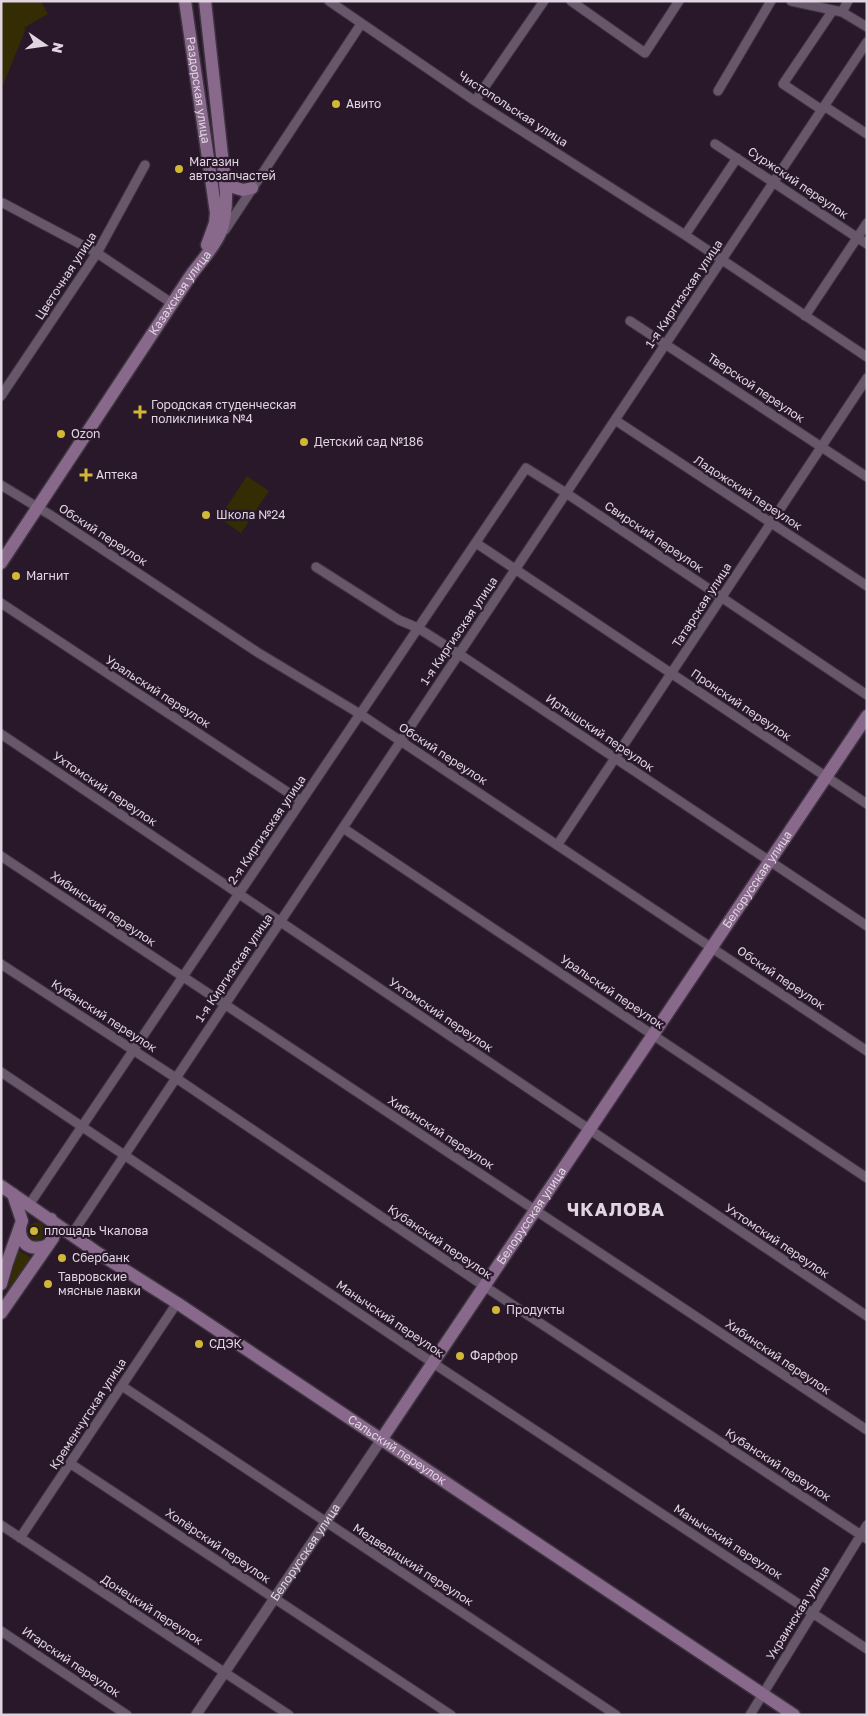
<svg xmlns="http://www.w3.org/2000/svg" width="868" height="1716" font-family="'Golos Text',sans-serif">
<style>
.green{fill:#342c02}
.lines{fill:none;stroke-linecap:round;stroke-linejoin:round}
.minor-casing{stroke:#3e3240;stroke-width:11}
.tertiary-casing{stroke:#3e3240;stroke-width:12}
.secondary-casing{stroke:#3e3240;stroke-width:15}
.minor{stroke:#68566a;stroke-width:9}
.tertiary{stroke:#68566a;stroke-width:10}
.secondary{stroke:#88698c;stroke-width:12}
.poi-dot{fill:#d1b736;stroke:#28182a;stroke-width:2}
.labels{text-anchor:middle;stroke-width:4.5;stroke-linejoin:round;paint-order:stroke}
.street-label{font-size:12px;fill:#e0d5e1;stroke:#28182a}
.poi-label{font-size:12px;fill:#e0d5e1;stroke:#28182a;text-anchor:start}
.district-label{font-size:18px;font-weight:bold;letter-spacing:1px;fill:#e0d5e1;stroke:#28182a}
</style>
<rect width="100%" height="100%" fill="#28182a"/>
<path class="green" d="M 1,1 L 41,1 L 48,14 L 27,26 L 1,90 Z
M 247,476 L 269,491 L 241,533 L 219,518 Z
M28 1231a9 9 0 1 1 18 0a9 9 0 1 1-18 0Z
M 18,1250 L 32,1258 L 5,1301 Z"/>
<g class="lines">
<g class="minor-casing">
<path id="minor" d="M 329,1 L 475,101 L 685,235 L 867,357
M 571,1 L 645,53 L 679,1
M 791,1 L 842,12 L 867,27
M 842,12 L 848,1
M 718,91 L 771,1
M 475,101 L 544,1
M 824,106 L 867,134
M 822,110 L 783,84 L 833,10
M 715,144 L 867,244
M 3,203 L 97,253 L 173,304
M 225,230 L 361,24
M 685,235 L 737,158
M 805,316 L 867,223
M 630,321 L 867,477
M 1,396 L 97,253 L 145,165
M 615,420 L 867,586
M 1,485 L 52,516 L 257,652 L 360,714 L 867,1051
M 476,543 L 867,804
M 316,567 L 399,620 L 418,628 L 459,654 L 867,926
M 1,603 L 301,801
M 1,734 L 867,1316
M 343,828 L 867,1178
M 558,844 L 867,378
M 1,856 L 867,1430
M 1,964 L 176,1078 L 484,1286 L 867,1539
M 1,1072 L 433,1363 L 867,1649
M 29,1205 L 526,468 L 566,493 L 867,695
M 72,1234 L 867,42
M 122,1386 L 616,1715
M 71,1464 L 451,1715
M 1,1525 L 289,1715
M 20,1538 L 177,1303
M 1,1631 L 127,1715
M 750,1715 L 867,1525"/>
</g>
<g class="tertiary-casing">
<g id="tertiary">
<path id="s1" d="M 196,1715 L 381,1440"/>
</g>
</g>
<g class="secondary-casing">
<g id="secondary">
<path id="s2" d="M 185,1 L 216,213 L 215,223 L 207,245"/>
<path d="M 227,178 L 228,180 L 226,185 L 243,190 L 252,188"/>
<path id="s3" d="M 1,563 L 191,275 C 216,242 227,235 226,192 L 205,1"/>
<path id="s4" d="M 1,1186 L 95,1251 L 177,1303 L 794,1715"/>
<path d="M 20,1227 C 19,1245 32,1252 48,1245"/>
<path d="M 1,1284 L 7,1263 L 22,1221 L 13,1194"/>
<path d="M 1,1313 L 53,1238 L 55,1230 L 51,1219"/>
<path id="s5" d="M 381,1440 L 867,716"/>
</g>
</g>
<use href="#minor" class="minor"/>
<use href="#tertiary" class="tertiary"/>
<use href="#secondary" class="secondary"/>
</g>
<g class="poi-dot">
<circle cx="336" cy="104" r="5"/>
<circle cx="179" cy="169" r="5"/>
<path d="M137.5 404.5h5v5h5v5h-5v5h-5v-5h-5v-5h5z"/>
<circle cx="61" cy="434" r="5"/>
<circle cx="304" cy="442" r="5"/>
<path d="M83.5 467.5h5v5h5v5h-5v5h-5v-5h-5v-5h5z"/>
<circle cx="206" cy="515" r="5"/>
<circle cx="16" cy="576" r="5"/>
<circle cx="34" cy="1231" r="5"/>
<circle cx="62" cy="1258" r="5"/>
<circle cx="48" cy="1284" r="5"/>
<circle cx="496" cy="1310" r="5"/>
<circle cx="199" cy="1344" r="5"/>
<circle cx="460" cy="1356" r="5"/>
</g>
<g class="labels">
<g class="street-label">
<text dy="4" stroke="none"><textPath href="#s2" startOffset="90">Раздорская улица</textPath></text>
<text transform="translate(513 109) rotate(33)" y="4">Чистопольская улица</text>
<text transform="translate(798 183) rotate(34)" y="4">Суржский переулок</text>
<text transform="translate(66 276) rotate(-57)" y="4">Цветочная улица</text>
<text dy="4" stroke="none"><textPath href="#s3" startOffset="324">Казахская улица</textPath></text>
<text transform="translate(684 294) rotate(-56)" y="4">1-я Киргизская улица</text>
<text transform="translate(756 388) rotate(34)" y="4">Тверской переулок</text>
<text transform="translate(748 493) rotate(33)" y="4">Ладожский переулок</text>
<text transform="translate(103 535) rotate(33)" y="4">Обский переулок</text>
<text transform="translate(654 537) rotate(34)" y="4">Свирский переулок</text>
<text transform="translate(702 605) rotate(-57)" y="4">Татарская улица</text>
<text transform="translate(459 631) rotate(-56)" y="4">1-я Киргизская улица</text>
<text transform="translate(158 692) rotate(33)" y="4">Уральский переулок</text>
<text transform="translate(741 705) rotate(34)" y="4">Пронский переулок</text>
<text transform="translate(600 733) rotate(34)" y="4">Иртышский переулок</text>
<text transform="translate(443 754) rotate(33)" y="4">Обский переулок</text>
<text transform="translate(105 789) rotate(34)" y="4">Ухтомский переулок</text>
<text transform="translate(267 830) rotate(-56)" y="4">2-я Киргизская улица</text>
<text dy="4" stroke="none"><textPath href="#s5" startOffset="675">Белорусская улица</textPath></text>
<text transform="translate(103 909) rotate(34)" y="4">Хибинский переулок</text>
<text transform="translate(234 968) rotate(-56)" y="4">1-я Киргизская улица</text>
<text transform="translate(781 978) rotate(34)" y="4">Обский переулок</text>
<text transform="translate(612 992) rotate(34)" y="4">Уральский переулок</text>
<text transform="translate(441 1015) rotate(34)" y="4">Ухтомский переулок</text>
<text transform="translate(104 1016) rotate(33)" y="4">Кубанский переулок</text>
<text transform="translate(441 1133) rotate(33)" y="4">Хибинский переулок</text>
<text dy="4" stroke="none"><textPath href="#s5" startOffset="270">Белорусская улица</textPath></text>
<text transform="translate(777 1241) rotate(34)" y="4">Ухтомский переулок</text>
<text transform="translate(440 1242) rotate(34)" y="4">Кубанский переулок</text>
<text transform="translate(390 1319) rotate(34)" y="4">Манычский переулок</text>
<text transform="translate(778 1357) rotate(34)" y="4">Хибинский переулок</text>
<text transform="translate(88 1414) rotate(-57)" y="4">Кременчугская улица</text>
<text dy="4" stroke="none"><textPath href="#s4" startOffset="476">Сальский переулок</textPath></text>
<text transform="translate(778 1465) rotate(33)" y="4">Кубанский переулок</text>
<text transform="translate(728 1542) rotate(33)" y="4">Манычский переулок</text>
<text transform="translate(218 1546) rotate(34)" y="4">Хопёрский переулок</text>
<text dy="4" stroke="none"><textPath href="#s1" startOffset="196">Белорусская улица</textPath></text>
<text transform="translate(413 1565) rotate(33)" y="4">Медведицкий переулок</text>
<text transform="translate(152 1610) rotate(33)" y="4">Донецкий переулок</text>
<text transform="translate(798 1613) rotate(-58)" y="4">Украинская улица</text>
<text transform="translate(71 1662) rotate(34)" y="4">Игарский переулок</text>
</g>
<g class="poi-label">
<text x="346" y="108">Авито</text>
<text x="189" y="166">Магазин<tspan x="189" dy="14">автозапчастей</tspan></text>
<text x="151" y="409">Городская студенческая<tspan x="151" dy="14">поликлиника №4</tspan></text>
<text x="71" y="438">Ozon</text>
<text x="314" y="446">Детский сад №186</text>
<text x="96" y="479">Аптека</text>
<text x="216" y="519">Школа №24</text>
<text x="26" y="580">Магнит</text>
<text x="44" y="1235">площадь Чкалова</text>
<text x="72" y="1262">Сбербанк</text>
<text x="58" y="1281">Тавровские<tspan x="58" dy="14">мясные лавки</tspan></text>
<text x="506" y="1314">Продукты</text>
<text x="209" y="1348">СДЭК</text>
<text x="470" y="1360">Фарфор</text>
</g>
<g class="district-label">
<text x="616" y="1216">ЧКАЛОВА</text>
</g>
</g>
<rect width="868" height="1716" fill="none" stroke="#e0d5e1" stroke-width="5"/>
<g transform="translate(45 45) rotate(103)" stroke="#28182a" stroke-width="4" paint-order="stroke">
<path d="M0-4L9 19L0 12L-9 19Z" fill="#e0d5e1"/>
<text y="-8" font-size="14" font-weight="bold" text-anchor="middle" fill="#e0d5e1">N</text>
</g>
</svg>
